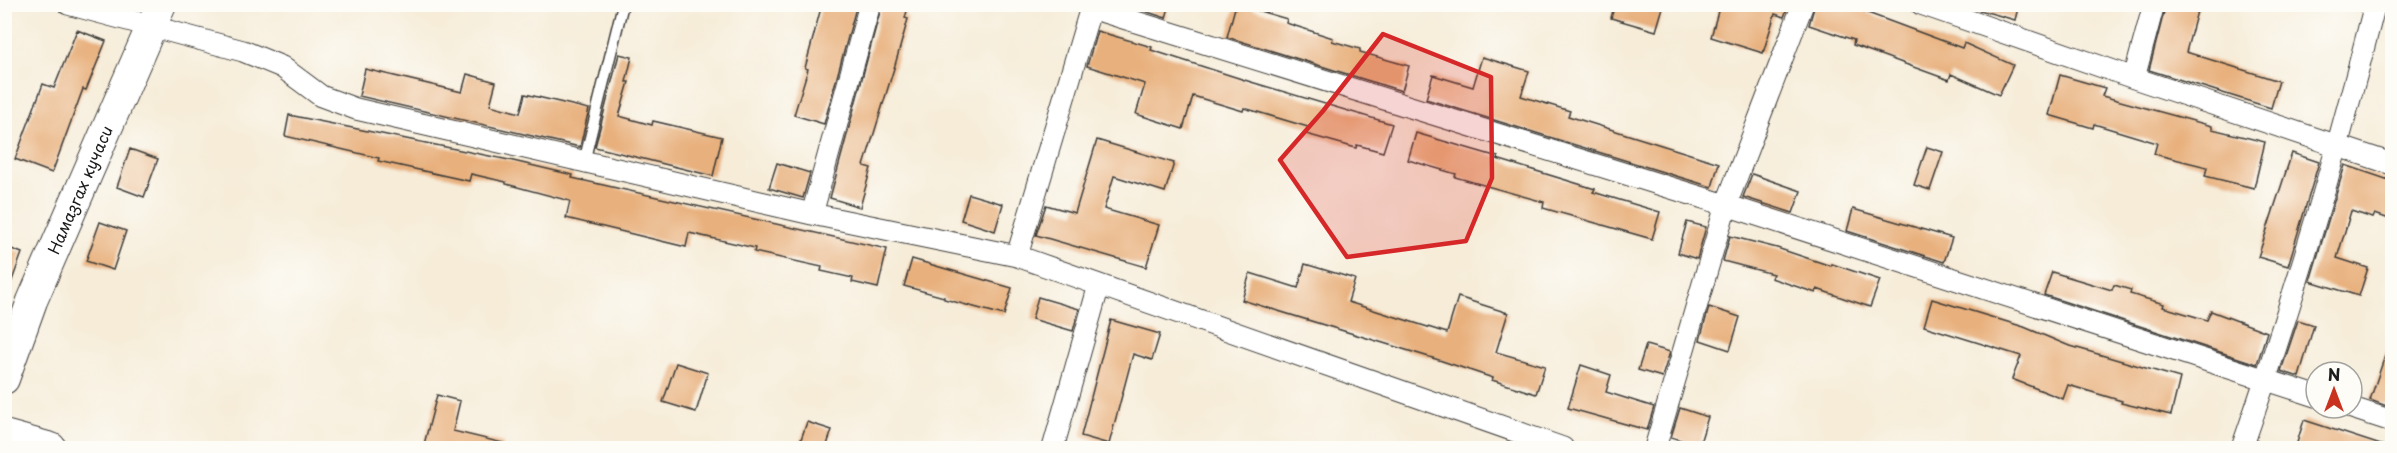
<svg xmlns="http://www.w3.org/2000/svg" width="2397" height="453" font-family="'Playpen Sans',sans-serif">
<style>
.building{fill:#e8b07d}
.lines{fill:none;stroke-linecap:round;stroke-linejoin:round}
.lane-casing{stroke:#3d3b38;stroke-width:13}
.street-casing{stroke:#3d3b38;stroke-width:23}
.secondary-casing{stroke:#3d3b38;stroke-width:32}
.lane{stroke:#fff;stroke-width:10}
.street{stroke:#fff;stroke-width:21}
.secondary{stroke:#fff;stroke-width:30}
.marked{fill:#d62828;fill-opacity:0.2;stroke:#d62828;stroke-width:4.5;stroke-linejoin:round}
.labels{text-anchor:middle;stroke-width:6;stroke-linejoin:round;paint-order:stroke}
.street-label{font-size:16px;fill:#1c1c1c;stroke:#fdfcf7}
</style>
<rect width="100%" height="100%" fill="#fdfcf7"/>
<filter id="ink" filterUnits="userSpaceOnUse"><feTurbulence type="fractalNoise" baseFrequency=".0167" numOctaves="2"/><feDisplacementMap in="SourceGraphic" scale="12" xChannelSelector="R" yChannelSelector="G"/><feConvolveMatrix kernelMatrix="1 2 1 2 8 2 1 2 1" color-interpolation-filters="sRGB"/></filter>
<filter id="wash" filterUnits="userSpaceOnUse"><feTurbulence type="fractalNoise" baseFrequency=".008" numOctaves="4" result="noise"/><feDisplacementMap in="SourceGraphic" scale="24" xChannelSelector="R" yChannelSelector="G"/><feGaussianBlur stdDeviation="1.35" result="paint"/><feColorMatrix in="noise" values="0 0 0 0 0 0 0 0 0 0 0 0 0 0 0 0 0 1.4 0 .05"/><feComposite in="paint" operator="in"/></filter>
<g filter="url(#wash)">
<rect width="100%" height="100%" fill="#f6ecd8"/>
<g id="blocks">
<path class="building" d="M 822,4 L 857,4 L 824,124 L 794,115 L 808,69 L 805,68 Z
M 882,4 L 909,4 L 905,18 L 908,19 L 895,65 L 864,166 L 871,168 L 860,207 L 830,198 Z
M 1123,4 L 1170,4 L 1166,18 Z
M 1236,4 L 1287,19 L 1286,23 L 1333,38 L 1332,41 L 1360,49 L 1360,52 L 1409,66 L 1402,91 L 1227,37 Z
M 1615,4 L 1664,4 L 1656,31 L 1611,18 Z
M 1720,4 L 1789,4 L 1784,17 L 1775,14 L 1763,53 L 1711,37 Z
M 1815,4 L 1838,4 L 1865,12 L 1962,48 L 1964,43 L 2013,65 L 1999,95 L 1951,74 L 1949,80 L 1853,45 L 1854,40 L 1809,25 Z
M 1977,4 L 2019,4 L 2015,20 L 1976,9 Z
M 2166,4 L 2199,4 L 2186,52 L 2279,81 L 2271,108 L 2149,70 Z
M 77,30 L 106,41 L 86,90 L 83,89 L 52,173 L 15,159 L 43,84 L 54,88 Z
M 1097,31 L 1152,47 L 1151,50 L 1251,82 L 1392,124 L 1383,152 L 1357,145 L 1356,148 L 1306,134 L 1308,127 L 1244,108 L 1243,111 L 1193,96 L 1183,129 L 1136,114 L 1145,84 L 1087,66 Z
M 619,54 L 632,57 L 626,82 L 629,82 L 619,116 L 652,125 L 653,121 L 722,137 L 713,176 L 595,147 Z
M 1482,57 L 1529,71 L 1521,96 L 1570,111 L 1568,116 L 1719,163 L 1712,187 L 1426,99 L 1433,75 L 1473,87 Z
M 365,69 L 462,92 L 467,74 L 496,82 L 490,105 L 520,113 L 525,94 L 589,109 L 580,147 L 359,96 Z
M 2060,75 L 2105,88 L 2102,96 L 2212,126 L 2212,129 L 2265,142 L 2254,188 L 2205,176 L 2207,167 L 2154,154 L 2157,143 L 2094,124 L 2093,128 L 2049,115 Z
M 289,115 L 509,160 L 573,175 L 572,178 L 887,249 L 878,288 L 852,282 L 853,278 L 821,271 L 822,267 L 754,252 L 755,248 L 689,233 L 686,247 L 566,218 L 570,201 L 506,184 L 506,182 L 471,174 L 469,181 L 378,161 L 379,158 L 285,136 Z
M 1416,133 L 1498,157 L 1497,159 L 1595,189 L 1593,192 L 1660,212 L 1652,239 L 1543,208 L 1544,202 L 1455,177 L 1456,174 L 1408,160 Z
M 1097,140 L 1174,163 L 1165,192 L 1114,176 L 1104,209 L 1159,225 L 1146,267 L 1036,235 L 1046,205 L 1075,213 Z
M 1927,147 L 1943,152 L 1930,190 L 1914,185 Z
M 130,149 L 158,159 L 144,197 L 117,187 Z
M 2292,153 L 2319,162 L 2288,266 L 2258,257 Z
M 777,163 L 810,173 L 803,198 L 769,188 Z
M 2345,165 L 2392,181 L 2392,220 L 2375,214 L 2373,218 L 2351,211 L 2337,258 L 2368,268 L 2359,296 L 2310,281 Z
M 1752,174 L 1801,191 L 1793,213 L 1743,197 Z
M 969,194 L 1003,204 L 995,231 L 961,220 Z
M 1853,209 L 1952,238 L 1944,262 L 1847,231 Z
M 100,222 L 126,231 L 113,270 L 86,261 Z
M 1687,222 L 1706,227 L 1697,259 L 1678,253 Z
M 1730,236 L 1777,248 L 1831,266 L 1832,264 L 1880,280 L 1870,307 L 1817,289 L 1816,293 L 1771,278 L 1773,274 L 1723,261 Z
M 4,246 L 22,253 L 6,297 L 4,297 Z
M 912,259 L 1012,288 L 1004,315 L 944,299 L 944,297 L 904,286 Z
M 1305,264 L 1355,279 L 1348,302 L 1447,333 L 1458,297 L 1508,313 L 1496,352 L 1545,366 L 1536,394 L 1492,380 L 1493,378 L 1439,360 L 1242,300 L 1250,273 L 1298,288 Z
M 2052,272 L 2112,290 L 2114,285 L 2131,290 L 2130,294 L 2164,304 L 2163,307 L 2207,320 L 2211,311 L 2267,332 L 2257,364 L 2044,295 Z
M 1038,297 L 1079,309 L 1073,331 L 1032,319 Z
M 1932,299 L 2024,327 L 2067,345 L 2180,378 L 2171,415 L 2121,403 L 2122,401 L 2068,385 L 2063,399 L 2012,379 L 2021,356 L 1924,326 Z
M 1709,307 L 1740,317 L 1730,350 L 1700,340 Z
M 1111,320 L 1160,334 L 1152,360 L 1133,354 L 1109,444 L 1081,436 Z
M 2298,320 L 2314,325 L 2299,377 L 2281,371 Z
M 2390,341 L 2392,341 L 2392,408 L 2370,400 Z
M 1646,345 L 1670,352 L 1662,377 L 1638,370 Z
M 676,363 L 708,373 L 696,412 L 663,402 Z
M 1581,365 L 1611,375 L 1606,392 L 1654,407 L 1647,430 L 1568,408 Z
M 437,395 L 460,401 L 453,431 L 503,443 L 503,448 L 423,448 Z
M 1680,408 L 1708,417 L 1699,446 L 1671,437 Z
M 2304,420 L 2384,446 L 2384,448 L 2304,448 L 2296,446 Z
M 807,422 L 832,430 L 826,448 L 798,448 Z"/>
</g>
</g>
<g filter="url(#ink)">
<use href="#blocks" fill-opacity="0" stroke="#3d3b38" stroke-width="1.5"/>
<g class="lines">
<g class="lane-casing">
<path id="lane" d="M 584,162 L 623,4"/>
</g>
<g class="street-casing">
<path id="street" d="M 68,4 L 243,51 L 282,67 L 321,96 L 356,109 L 812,214 L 1017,256 L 1563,448
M 1921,4 L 2134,78 L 2392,164
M 1091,8 L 1726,205 L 2316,396
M 2134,78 L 2154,4
M 812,214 L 870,4
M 1017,256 L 1092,4
M 2352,408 L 2392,421
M 1053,448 L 1099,285
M 1655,448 L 1726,205 L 1803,4
M 2242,448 C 2293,302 2337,154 2375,4"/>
</g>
<g class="secondary-casing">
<g id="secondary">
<path id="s1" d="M 4,379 L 32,301 L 161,4"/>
<path d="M 4,435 L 51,448"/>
</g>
</g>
<use href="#lane" class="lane"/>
<use href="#street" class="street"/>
<use href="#secondary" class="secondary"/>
</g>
</g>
<path class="marked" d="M 1383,34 L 1491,77 L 1492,178 L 1466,241 L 1347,257 L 1280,160 L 1323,111 Z"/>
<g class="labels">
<g class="street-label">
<text dy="6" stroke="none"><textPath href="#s1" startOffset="204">Намазгах кучаси</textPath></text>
</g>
</g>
<rect width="2397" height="453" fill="none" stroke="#fdfcf7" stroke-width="24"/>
<g transform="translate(2334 390)"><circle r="28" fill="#fdfcf7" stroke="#a3a29f" stroke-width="1.5"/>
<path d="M0-4.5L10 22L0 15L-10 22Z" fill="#c8321e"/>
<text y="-9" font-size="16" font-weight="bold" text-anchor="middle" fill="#1c1c1c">N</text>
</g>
</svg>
